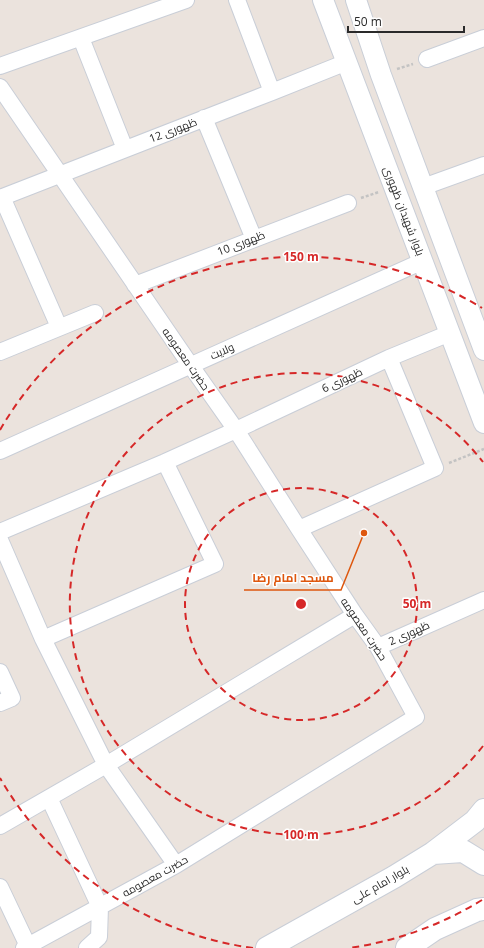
<svg xmlns="http://www.w3.org/2000/svg" width="484" height="948" font-family="'Open Sans',Cairo,sans-serif">
<style>
.lines{fill:none;stroke-linecap:round;stroke-linejoin:round}
.minor-casing{stroke:#c9ced7;stroke-width:18}
.tertiary-casing{stroke:#c9ced7;stroke-width:22}
.secondary-casing{stroke:#c9ced7;stroke-width:24}
.path{stroke:#c3c3c3;stroke-width:2.5;stroke-dasharray:3 2;stroke-linecap:butt}
.minor{stroke:#fff;stroke-width:16}
.tertiary{stroke:#fff;stroke-width:20}
.secondary{stroke:#fff;stroke-width:22}
.ring{fill:none;stroke:#d62828;stroke-width:2;stroke-dasharray:7 5}
.labels{text-anchor:middle;stroke-width:3;stroke-linejoin:round;paint-order:stroke}
.street-label{font-size:11px;fill:#2a2a2a;stroke:#fff}
.centre{fill:#d62828;stroke:#fff;stroke-width:2}
.ring-label{font-size:12px;text-anchor:middle;font-weight:bold;fill:#d62828;stroke:#fff;stroke-width:3;stroke-linejoin:round;paint-order:stroke}
.leader{fill:none;stroke:#de570e;stroke-width:1.5}
.callout-dot{fill:#de570e;stroke:#fff;stroke-width:1.5}
.callout-label{font-size:12px;text-anchor:middle;font-weight:bold;fill:#de570e;stroke:#fff;stroke-width:3;stroke-linejoin:round;paint-order:stroke}
</style>
<rect width="100%" height="100%" fill="#ebe3dd"/>
<g class="lines">
<g class="minor-casing">
<path id="minor" d="M 237,0 L 272,92
M 81,38 L 125,149
M 427,59 L 484,38
M 0,66 L 186,0
M 0,87 L 191,366 L 236,430 L 299,529 L 355,615 L 378,647 L 416,717 L 176,865 L 24,948
M 204,118 L 254,239
M 423,187 L 484,165
M 2,197 L 59,327
M 0,198 L 272,92 L 347,62
M 135,285 L 348,203
M 0,352 L 95,313
M 0,451 L 423,261
M 299,529 L 435,468 L 389,358
M 0,532 L 165,462 L 236,430 L 389,358 L 450,333
M 0,540 L 43,639 L 106,765 L 176,865
M 43,639 L 215,564 L 165,462
M 378,647 L 484,600
M 0,672 L 12,698 L 0,703
M 49,798 L 100,907 L 99,937 L 87,948
M 0,826 L 106,765 L 355,615
M 0,887 L 28,946"/>
</g>
<g class="tertiary-casing">
<path id="tertiary" d="M 323,0 L 484,423
M 356,0 L 381,75 L 484,350"/>
</g>
<g class="secondary-casing">
<path id="secondary" d="M 433,853 L 463,851 L 484,864
M 267,948 L 394,877 L 433,853 L 475,821 L 484,810
M 407,948 L 435,929 L 477,910 L 484,909"/>
</g>
<path class="path" d="M 397,69 L 413,64
M 361,198 L 379,192
M 449,463 L 484,449"/>
<use href="#minor" class="minor"/>
<use href="#tertiary" class="tertiary"/>
<use href="#secondary" class="secondary"/>
</g>
<g class="ring">
<circle cx="301" cy="604" r="116"/>
<path d="M483 746A231 231 0 1 1 483 462"/>
<path d="M482 900A347 347 0 0 1 349 948M253 948A347 347 0 0 1 0 778M0 430A347 347 0 0 1 482 308"/>
</g>
<g class="labels">
<g class="street-label">
<text transform="translate(173 130) rotate(-21)" y="4">ظهوری 12</text>
<text transform="translate(404 211) rotate(69)" y="4">بلوار شهیدان ظهوری</text>
<text transform="translate(241 243) rotate(-21)" y="4">ظهوری 10</text>
<text transform="translate(222 351) rotate(-24)" y="4">ولایت</text>
<text transform="translate(186 359) rotate(55)" y="4">حضرت معصومه</text>
<text transform="translate(342 380) rotate(-25)" y="4">ظهوری 6</text>
<text transform="translate(364 629) rotate(56)" y="4">حضرت معصومه</text>
<text transform="translate(409 633) rotate(-24)" y="4">ظهوری 2</text>
<text transform="translate(155 876) rotate(-29)" y="4">حضرت معصومه</text>
<text transform="translate(380 884) rotate(-30)" y="4">بلوار امام علی</text>
</g>
</g>
<circle cx="301" cy="604" r="6" class="centre"/>
<g class="ring-label">
<text x="301" y="261">150 m</text>
<text x="417" y="608">50 m</text>
<text x="301" y="839">100 m</text>
</g>
<path class="leader" d="M364 533L341 590H244"/>
<circle class="callout-dot" cx="364" cy="533" r="4"/>
<g class="callout-label">
<text x="293" y="582">مسجد امام رضا</text>
</g>
<path d="M348 26v6h116v-6" fill="none" stroke="#2a2a2a" stroke-width="2"/>
<text x="354" y="26" font-size="12" fill="#2a2a2a" stroke="#ffffff" stroke-width="3" paint-order="stroke">50 m</text>
</svg>
